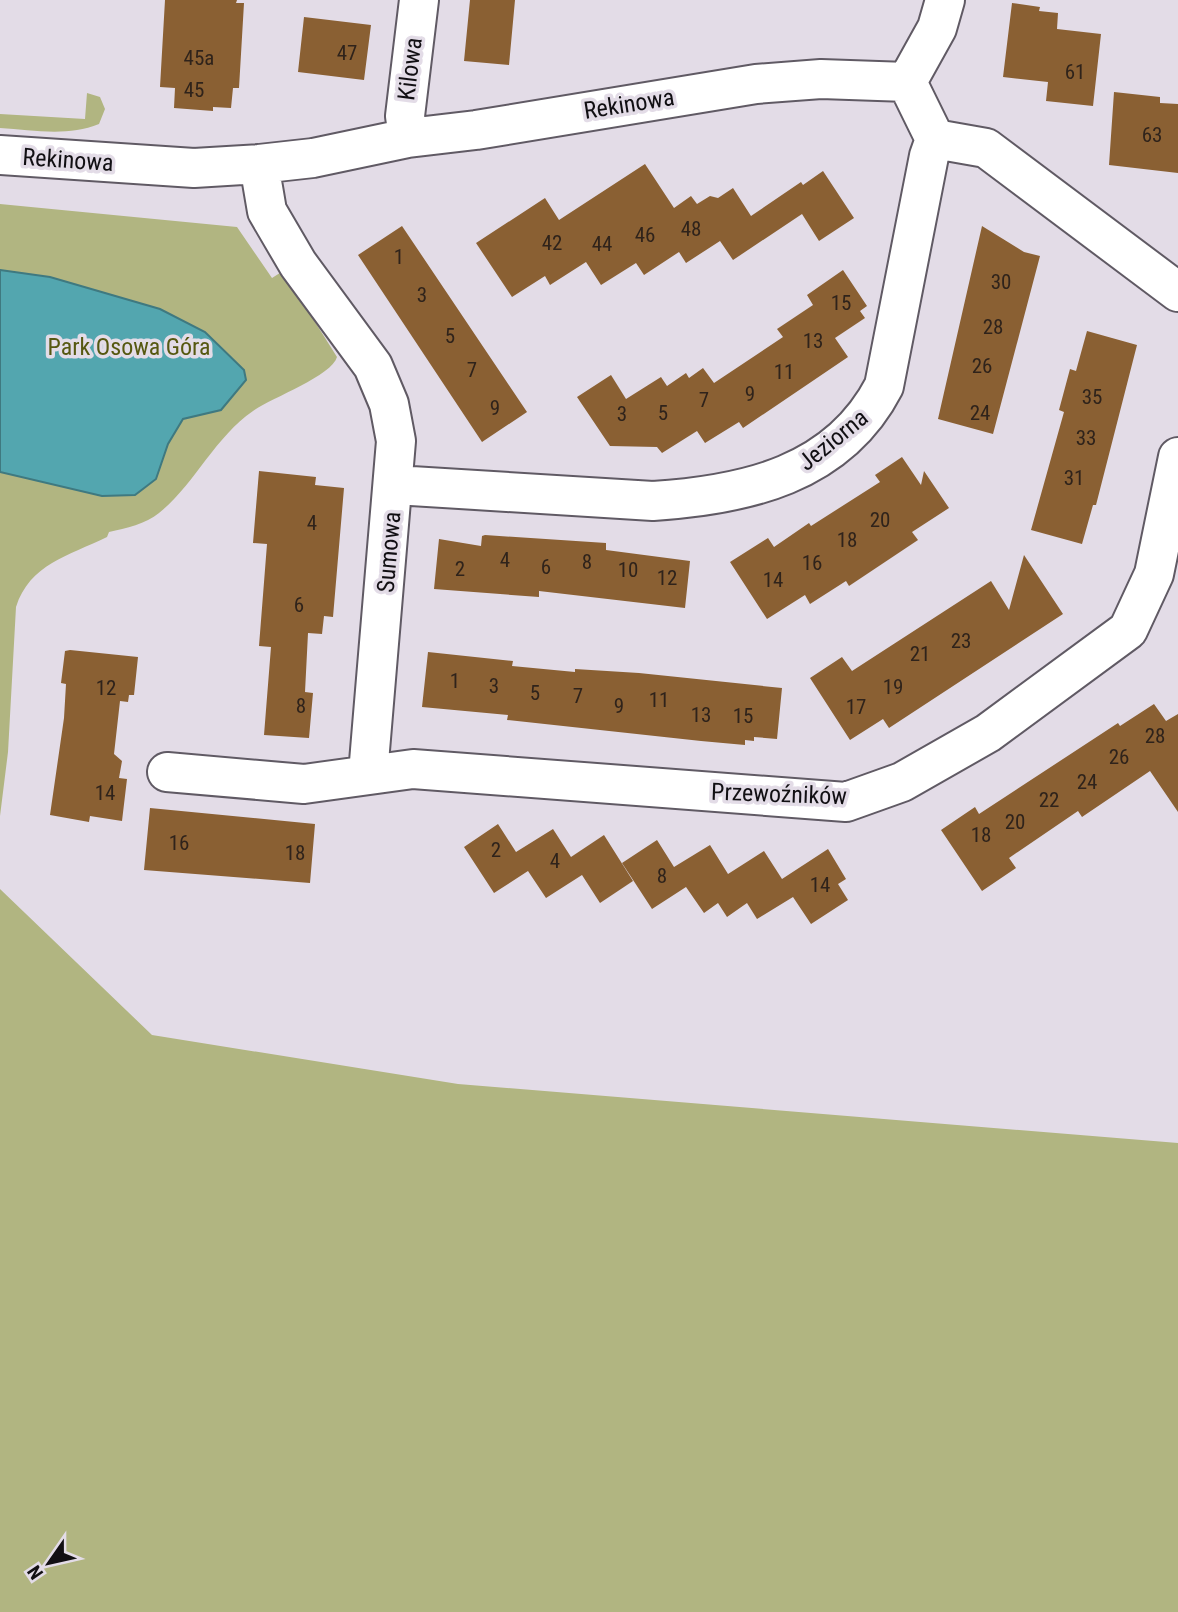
<svg xmlns="http://www.w3.org/2000/svg" width="1178" height="1612" font-family="'Roboto Condensed',sans-serif">
<style>
.green{fill:#b1b581}
.water{fill:#53a6af;stroke:#3f7980;stroke-width:2}
.building{fill:#8a6033}
.lines{fill:none;stroke-linecap:round;stroke-linejoin:round}
.street-casing{stroke:#605a64;stroke-width:42}
.street{stroke:#fff;stroke-width:38}
.labels{text-anchor:middle;stroke-width:7;stroke-linejoin:round;paint-order:stroke}
.number-label{font-size:21px;fill:#2f231b}
.street-label{font-size:24px;fill:#110f13;stroke:#e3dce7}
.park-label{font-size:24px;fill:#565811;stroke:#e3dce7}
</style>
<rect width="100%" height="100%" fill="#e3dce7"/>
<path class="green" d="M 87,93 L 100,97 L 105,109 L 99,124 C 67,137 33,130 0,128 L 0,114 L 85,119 Z
M 0,204 L 237,227 L 272,278 L 283,271 L 337,357 C 332,376 271,398 253,411 C 214,438 195,484 159,513 C 146,524 126,528 109,532 L 107,537 C 68,556 30,564 16,607 L 8,752 L 0,816 Z
M 0,889 L 152,1035 L 458,1084 L 1178,1143 L 1178,1612 L 0,1612 Z"/>
<path class="water" d="M 0,270 L 50,277 L 160,309 L 205,332 L 244,370 L 246,380 L 221,410 L 183,419 L 168,444 L 156,479 L 135,495 L 102,496 L 0,472 Z"/>
<path class="building" d="M 165,0 L 237,0 L 236,3 L 244,3 L 239,88 L 233,88 L 231,108 L 213,107 L 213,111 L 174,108 L 175,88 L 160,87 Z
M 470,0 L 515,0 L 509,65 L 464,61 Z
M 1012,3 L 1040,7 L 1039,11 L 1058,13 L 1057,29 L 1101,34 L 1093,106 L 1046,101 L 1048,82 L 1003,77 Z
M 304,17 L 371,25 L 364,80 L 298,72 Z
M 1114,92 L 1160,97 L 1160,103 L 1178,104 L 1178,173 L 1109,165 Z
M 645,164 L 674,208 L 691,196 L 697,204 L 710,196 L 718,198 L 733,188 L 751,216 L 801,182 L 803,185 L 823,171 L 854,218 L 819,241 L 802,214 L 733,260 L 720,241 L 686,263 L 679,252 L 644,275 L 636,263 L 601,285 L 586,262 L 550,285 L 545,276 L 512,297 L 476,243 L 545,198 L 559,220 Z
M 402,226 L 527,412 L 482,442 L 358,255 Z
M 982,226 L 1024,252 L 1040,256 L 993,434 L 938,419 Z
M 843,270 L 867,306 L 860,311 L 865,318 L 835,338 L 848,357 L 743,428 L 739,422 L 705,443 L 697,431 L 662,453 L 657,447 L 610,446 L 577,397 L 611,375 L 626,399 L 661,377 L 667,386 L 686,373 L 689,378 L 703,368 L 714,383 L 783,337 L 777,329 L 813,305 L 807,295 Z
M 1087,331 L 1137,345 L 1096,505 L 1093,505 L 1082,544 L 1031,530 L 1064,412 L 1059,410 L 1070,369 L 1076,371 Z
M 902,457 L 921,485 L 924,471 L 949,508 L 912,532 L 918,540 L 849,586 L 846,581 L 810,604 L 805,595 L 767,619 L 730,562 L 768,538 L 774,547 L 809,523 L 811,526 L 880,482 L 875,475 Z
M 259,471 L 316,477 L 315,485 L 344,488 L 333,617 L 324,616 L 322,634 L 308,633 L 305,692 L 313,693 L 309,738 L 264,735 L 271,647 L 259,646 L 267,544 L 253,543 Z
M 485,535 L 606,543 L 606,550 L 690,561 L 685,608 L 539,591 L 539,597 L 434,589 L 439,539 L 481,546 L 482,536 Z
M 1024,555 L 1063,614 L 889,728 L 883,719 L 850,740 L 810,678 L 842,657 L 852,671 L 991,581 L 1009,610 Z
M 70,650 L 138,657 L 134,695 L 129,695 L 128,702 L 120,701 L 114,754 L 122,761 L 119,778 L 127,779 L 122,821 L 90,816 L 89,822 L 50,815 L 64,718 L 66,684 L 61,683 L 65,651 Z
M 428,652 L 513,661 L 512,666 L 575,672 L 575,669 L 639,673 L 782,688 L 777,739 L 754,737 L 754,741 L 745,740 L 745,745 L 701,741 L 507,720 L 508,715 L 422,707 Z
M 1154,704 L 1166,721 L 1178,714 L 1178,812 L 1150,771 L 1082,817 L 1078,811 L 1009,858 L 1016,868 L 982,891 L 941,830 L 975,807 L 979,814 L 1118,723 L 1120,726 Z
M 150,808 L 315,824 L 310,883 L 144,870 Z
M 498,824 L 516,852 L 553,829 L 571,857 L 604,835 L 633,881 L 600,903 L 582,875 L 546,898 L 528,871 L 494,893 L 464,847 Z
M 657,840 L 674,867 L 710,845 L 728,874 L 764,851 L 782,879 L 828,849 L 846,879 L 838,884 L 848,900 L 811,924 L 793,897 L 757,919 L 747,903 L 727,917 L 718,903 L 704,913 L 686,887 L 652,909 L 622,863 Z"/>
<g class="lines">
<g class="street-casing">
<path id="street" d="M 907,82 L 935,139 L 986,148 L 1178,292
M 907,82 L 937,28 L 945,0
M 408,138 L 405,116 L 419,0
M 0,155 L 194,168 L 259,164 L 313,158 L 408,138 L 476,130 L 756,84 L 821,79 L 907,82
M 259,164 L 267,211 L 298,264 L 373,366 L 389,404 L 396,441 L 368,774
M 395,485 L 653,501 C 745,495 838,475 884,386 L 929,156 L 935,139
M 167,772 L 304,784 L 413,769 L 846,802 L 902,782 L 988,733 L 1128,630 L 1154,574 L 1178,457"/>
</g>
<use href="#street" class="street"/>
</g>
<g class="labels">
<g class="number-label">
<text x="347" y="60">47</text>
<text x="199" y="65">45a</text>
<text x="1075" y="79">61</text>
<text x="194" y="97">45</text>
<text x="1152" y="142">63</text>
<text x="691" y="236">48</text>
<text x="645" y="242">46</text>
<text x="552" y="250">42</text>
<text x="602" y="251">44</text>
<text x="399" y="264">1</text>
<text x="1001" y="289">30</text>
<text x="422" y="302">3</text>
<text x="841" y="310">15</text>
<text x="993" y="334">28</text>
<text x="450" y="343">5</text>
<text x="813" y="348">13</text>
<text x="982" y="373">26</text>
<text x="472" y="377">7</text>
<text x="784" y="379">11</text>
<text x="750" y="401">9</text>
<text x="1092" y="404">35</text>
<text x="704" y="407">7</text>
<text x="495" y="415">9</text>
<text x="663" y="420">5</text>
<text x="980" y="420">24</text>
<text x="622" y="421">3</text>
<text x="1086" y="445">33</text>
<text x="1074" y="485">31</text>
<text x="880" y="527">20</text>
<text x="312" y="530">4</text>
<text x="847" y="547">18</text>
<text x="505" y="567">4</text>
<text x="587" y="569">8</text>
<text x="812" y="570">16</text>
<text x="546" y="574">6</text>
<text x="460" y="576">2</text>
<text x="628" y="577">10</text>
<text x="667" y="585">12</text>
<text x="773" y="587">14</text>
<text x="299" y="612">6</text>
<text x="961" y="648">23</text>
<text x="920" y="661">21</text>
<text x="455" y="688">1</text>
<text x="494" y="693">3</text>
<text x="893" y="694">19</text>
<text x="106" y="695">12</text>
<text x="535" y="700">5</text>
<text x="578" y="703">7</text>
<text x="659" y="707">11</text>
<text x="301" y="713">8</text>
<text x="619" y="713">9</text>
<text x="856" y="714">17</text>
<text x="701" y="722">13</text>
<text x="743" y="723">15</text>
<text x="1155" y="743">28</text>
<text x="1119" y="764">26</text>
<text x="1087" y="789">24</text>
<text x="105" y="800">14</text>
<text x="1049" y="807">22</text>
<text x="1015" y="829">20</text>
<text x="981" y="842">18</text>
<text x="179" y="850">16</text>
<text x="496" y="857">2</text>
<text x="295" y="860">18</text>
<text x="555" y="868">4</text>
<text x="662" y="883">8</text>
<text x="820" y="892">14</text>
</g>
<g class="street-label">
<text transform="translate(410 69) rotate(-83)" y="8">Kilowa</text>
<text transform="translate(629 104) rotate(-9)" y="8">Rekinowa</text>
<text transform="translate(68 160) rotate(4)" y="8">Rekinowa</text>
<text transform="translate(833 440) rotate(-39)" y="8">Jeziorna</text>
<text transform="translate(389 552) rotate(-85)" y="8">Sumowa</text>
<text transform="translate(779 794) rotate(2)" y="8">Przewoźników</text>
</g>
<g class="park-label">
<text x="129" y="355">Park Osowa Góra</text>
</g>
</g>
<g transform="translate(49 1563) rotate(236)" stroke="#e3dce7" stroke-width="5" paint-order="stroke">
<path d="M0-5L12 26L0 18L-12 26Z" fill="#110f13"/>
<text y="-10" font-size="19" font-weight="bold" text-anchor="middle" fill="#110f13">N</text>
</g>
</svg>
